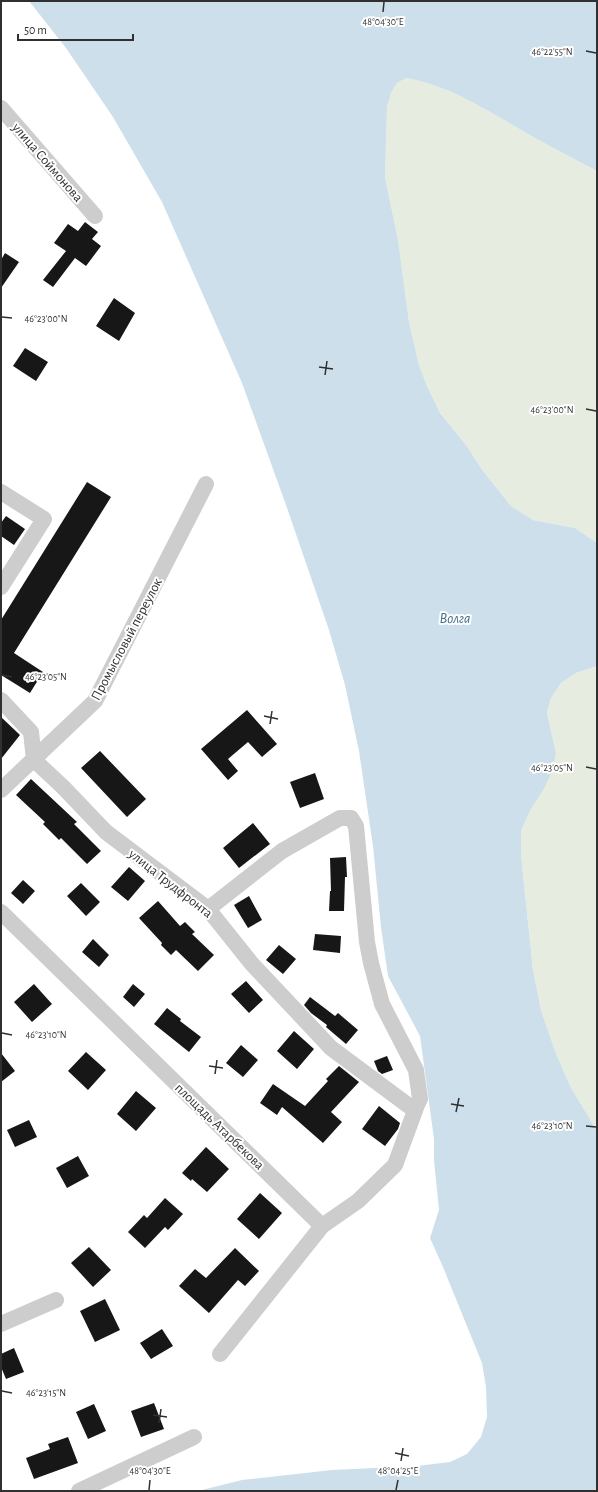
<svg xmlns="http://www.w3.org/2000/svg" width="598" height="1492" font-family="'Alegreya Sans',sans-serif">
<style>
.green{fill:#e6ecdf}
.water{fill:#ccdfea}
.building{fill:#171717}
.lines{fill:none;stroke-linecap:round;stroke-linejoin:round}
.minor{stroke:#cdcdcd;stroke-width:16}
.ticks{fill:none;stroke:#303030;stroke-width:1.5}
.labels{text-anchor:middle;stroke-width:4;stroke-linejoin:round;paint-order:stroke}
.street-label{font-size:14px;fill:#303030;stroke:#fff}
.water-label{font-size:15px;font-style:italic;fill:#43728c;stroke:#fff}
.ticks-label{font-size:10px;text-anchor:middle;fill:#303030;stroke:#fff;stroke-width:4;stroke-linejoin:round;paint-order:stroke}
</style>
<rect width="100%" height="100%" fill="#fff"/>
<path class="green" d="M 406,78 C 447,85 481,107 516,127 C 543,143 570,157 597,171 L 597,543 L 575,528 L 533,520 L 511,506 L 483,471 L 466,445 L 440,413 L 427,386 L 419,365 L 409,322 L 398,240 L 385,177 L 387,107 L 391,93 L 397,83 Z
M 597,666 L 597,1131 L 570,1086 L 555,1051 L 541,1010 L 533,970 L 521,855 L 521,831 L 531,809 L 544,789 L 553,770 L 556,753 L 547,713 L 551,698 L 561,683 L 576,673 Z"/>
<path class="water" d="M 29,1 L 597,1 L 597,171 C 570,157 543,143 516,127 C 481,107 447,85 406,78 L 397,83 L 391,93 L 387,107 L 385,177 L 398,240 L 409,322 L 419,365 L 427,386 L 440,413 L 466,445 L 483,471 L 511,506 L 533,520 L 575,528 L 597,543 L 597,666 L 576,673 L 561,683 L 551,698 L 547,713 L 556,753 L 553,770 L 544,789 L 531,809 L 521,831 L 521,855 L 533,970 L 541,1010 L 555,1051 L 570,1086 L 597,1131 L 597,1491 L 198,1491 L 242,1480 L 332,1470 L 417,1466 L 450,1462 L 467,1454 L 481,1437 L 487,1417 L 486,1387 L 482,1363 L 443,1267 L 430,1238 L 439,1210 L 434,1160 L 434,1139 L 420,1036 L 388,976 L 381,927 L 373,846 L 359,751 L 345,685 L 329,630 L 286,505 L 242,383 L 162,202 L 113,117 L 66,48 Z"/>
<path class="building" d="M 85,222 L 98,232 L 92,239 L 101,246 L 86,266 L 75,258 L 53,287 L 43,280 L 66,251 L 54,243 L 68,224 L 78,231 Z
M 5,253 L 19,262 L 1,288 L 1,260 Z
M 114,298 L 135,313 L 119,341 L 96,326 Z
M 25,348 L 48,362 L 36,381 L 13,366 Z
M 87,482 L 111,497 L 14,653 L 43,672 L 30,693 L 1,675 L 1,620 Z
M 6,516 L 25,529 L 14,545 L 1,536 L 1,523 Z
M 247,710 L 277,744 L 262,757 L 248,742 L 228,759 L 238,771 L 228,780 L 201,749 Z
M 1,717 L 20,735 L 1,759 Z
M 100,751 L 146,799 L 127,817 L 81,768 Z
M 315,773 L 324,799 L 300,808 L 290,782 Z
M 31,779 L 77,822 L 74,824 L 101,851 L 87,864 L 61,838 L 59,840 L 43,824 L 45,822 L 16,795 Z
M 253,823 L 270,844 L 239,868 L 223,848 Z
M 346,857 L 347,877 L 345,877 L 344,911 L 329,911 L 330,891 L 331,891 L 330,858 Z
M 129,867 L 145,881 L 128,901 L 111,887 Z
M 23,880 L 35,891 L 23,904 L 11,893 Z
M 81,883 L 100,902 L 86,916 L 67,896 Z
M 249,896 L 262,920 L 248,928 L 234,905 Z
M 158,901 L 180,926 L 185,922 L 195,932 L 192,934 L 214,955 L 198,971 L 176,950 L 171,955 L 161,945 L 162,943 L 139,918 Z
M 315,934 L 341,936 L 340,953 L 313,950 Z
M 93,939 L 109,955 L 99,967 L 82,952 Z
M 279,945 L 296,959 L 283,974 L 266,960 Z
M 246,981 L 263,1000 L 249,1013 L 231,994 Z
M 34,984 L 52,1004 L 32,1022 L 14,1002 Z
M 133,984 L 145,994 L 134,1007 L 123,997 Z
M 310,997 L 335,1016 L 338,1013 L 358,1030 L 346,1044 L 326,1027 L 327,1025 L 311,1013 L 304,1005 Z
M 167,1008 L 181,1019 L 180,1021 L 201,1037 L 189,1052 L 154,1024 Z
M 294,1031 L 314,1049 L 297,1069 L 277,1051 Z
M 241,1045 L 258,1060 L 243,1077 L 226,1063 Z
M 86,1052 L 106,1070 L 88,1090 L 68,1071 Z
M 1,1053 L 15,1071 L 1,1082 Z
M 387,1056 L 393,1070 L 382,1074 L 378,1071 L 374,1061 Z
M 339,1066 L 359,1082 L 331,1112 L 342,1122 L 323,1143 L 282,1107 L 277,1115 L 260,1103 L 273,1084 L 305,1106 L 328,1081 L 326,1079 Z
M 136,1091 L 156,1108 L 136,1131 L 117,1114 Z
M 379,1106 L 400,1123 L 398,1129 L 385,1146 L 362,1129 Z
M 29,1120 L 37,1137 L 15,1147 L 7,1130 Z
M 206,1147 L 229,1169 L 207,1192 L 192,1179 L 191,1181 L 182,1173 Z
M 78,1156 L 89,1176 L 67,1188 L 56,1168 Z
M 260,1193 L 282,1213 L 259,1239 L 237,1219 Z
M 165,1198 L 183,1214 L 168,1230 L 165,1227 L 145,1248 L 128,1232 L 144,1215 L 147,1218 Z
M 89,1247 L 111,1270 L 93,1287 L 71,1263 Z
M 235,1248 L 259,1271 L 245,1286 L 238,1280 L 209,1313 L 179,1286 L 195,1269 L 206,1278 Z
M 105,1299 L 120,1330 L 95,1342 L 80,1311 Z
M 162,1329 L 173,1346 L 151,1359 L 140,1343 Z
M 14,1348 L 24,1372 L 6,1379 L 1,1367 L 1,1354 Z
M 154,1403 L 164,1429 L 141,1437 L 131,1411 Z
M 94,1404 L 106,1431 L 88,1439 L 76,1412 Z
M 68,1437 L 78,1463 L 34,1479 L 26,1458 L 50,1449 L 48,1444 Z"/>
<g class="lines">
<path class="minor" d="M 1,108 L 95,216
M 1,492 L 44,519 L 1,587
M 1,700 L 31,732 L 34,760 L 63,787 L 106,832 L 208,909 L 252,964 L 331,1048 L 409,1106 L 417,1105 L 420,1099 L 416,1070 L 382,1004 L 371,963 L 367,942 L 356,826 L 351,818 L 340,818 L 282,851 L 208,909
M 1,790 L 95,701 L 206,484
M 1,912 L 322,1226
M 1,1324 L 56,1300
M 220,1354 L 322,1226 L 358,1201 L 395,1165 L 417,1105
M 79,1491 L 194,1437"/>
</g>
<path class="ticks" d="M 383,12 L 384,2M 586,51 L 596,53M 2,317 L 12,318M 319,367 L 333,369M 325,375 L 327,361M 586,409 L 596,411M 2,675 L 12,677M 264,716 L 278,719M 270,724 L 272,711M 586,767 L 596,769M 2,1033 L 12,1035M 209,1066 L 223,1068M 215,1074 L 217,1060M 451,1104 L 464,1106M 456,1112 L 459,1098M 586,1126 L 596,1127M 2,1391 L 12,1393M 153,1415 L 167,1417M 159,1423 L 161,1409M 395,1453 L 409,1456M 401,1461 L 403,1448M 149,1490 L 150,1480M 396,1490 L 398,1480"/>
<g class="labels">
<g class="street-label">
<text transform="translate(48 162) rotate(49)" y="5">улица Соймонова</text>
<text transform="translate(126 639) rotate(-62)" y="5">Промысловый переулок</text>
<text transform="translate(171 883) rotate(38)" y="5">улица Трудфронта</text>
<text transform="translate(220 1126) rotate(44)" y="5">площадь Атарбекова</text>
</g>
<g class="water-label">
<text x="455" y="623">Волга</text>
</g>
</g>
<g class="ticks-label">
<text x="383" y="25">48°04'30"E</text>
<text x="552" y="55">46°22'55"N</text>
<text x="46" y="322">46°23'00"N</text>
<text x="552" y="413">46°23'00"N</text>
<text x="46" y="680">46°23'05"N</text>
<text x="552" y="771">46°23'05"N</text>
<text x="46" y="1038">46°23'10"N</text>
<text x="552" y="1129">46°23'10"N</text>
<text x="46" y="1396">46°23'15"N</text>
<text x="150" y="1474">48°04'30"E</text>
<text x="398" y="1474">48°04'25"E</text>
</g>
<rect width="598" height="1492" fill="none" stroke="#303030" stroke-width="4"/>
<path d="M18 34v6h115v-6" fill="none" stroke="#303030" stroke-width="2"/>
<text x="24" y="34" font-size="12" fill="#303030" stroke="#ffffff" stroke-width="3" paint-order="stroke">50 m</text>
</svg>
